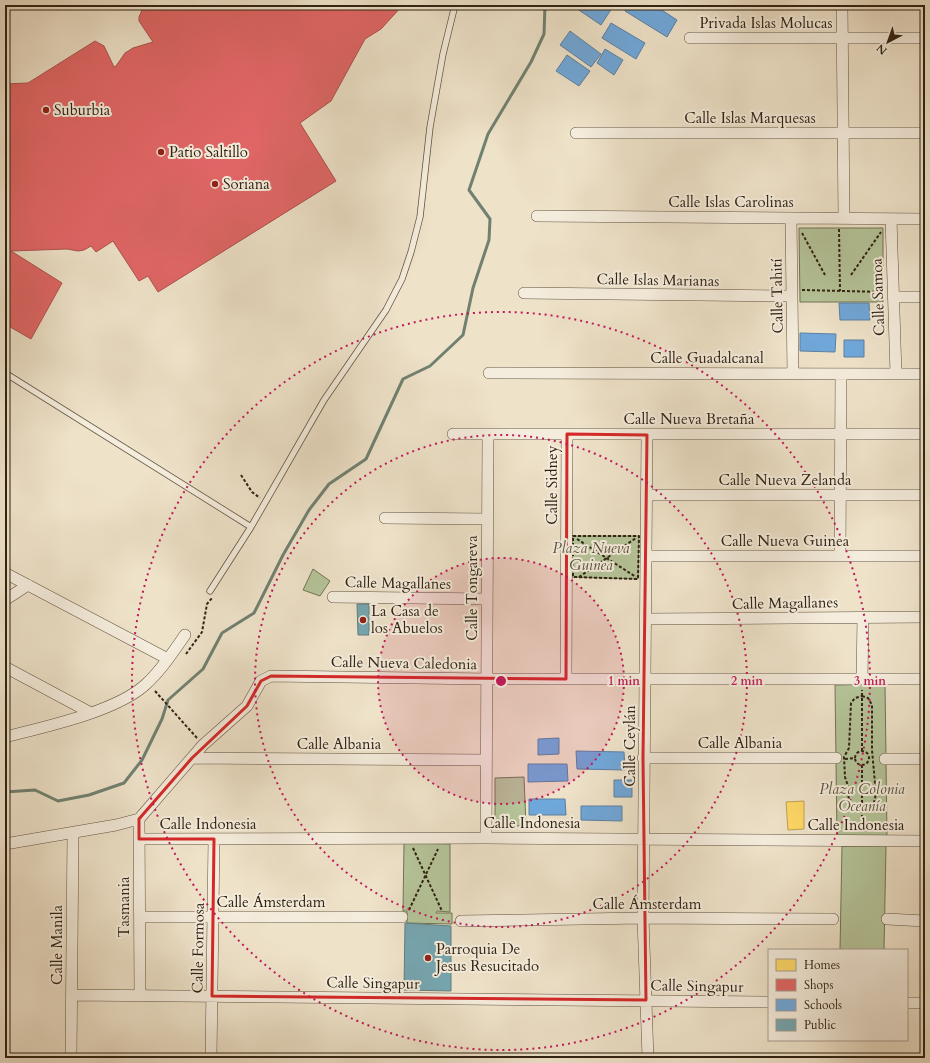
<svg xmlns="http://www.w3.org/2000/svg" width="930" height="1063" font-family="Cardo,serif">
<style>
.green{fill:#b5c499;stroke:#727456}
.homes{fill:#ffd966;stroke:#c1a24d}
.shops{fill:#e06666;stroke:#ab524d}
.schools{fill:#6fa8dc;stroke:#5c80a0}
.public{fill:#76a5af;stroke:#617e80}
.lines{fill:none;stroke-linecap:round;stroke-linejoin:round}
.stream{stroke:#708171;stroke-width:3}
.lane-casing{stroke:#605340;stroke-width:7}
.street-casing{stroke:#605340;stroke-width:12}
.path{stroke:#302313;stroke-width:2;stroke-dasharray:3 2;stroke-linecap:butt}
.lane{stroke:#f4ecdc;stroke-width:5.5}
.street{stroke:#f4ecdc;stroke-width:11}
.marked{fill:none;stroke:#d62828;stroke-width:3;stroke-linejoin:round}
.ring{fill:none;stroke:#c2185b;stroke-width:2;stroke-dasharray:2 4}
.poi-dot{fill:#8f2418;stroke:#f4ecdc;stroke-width:1.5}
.labels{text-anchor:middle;stroke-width:4;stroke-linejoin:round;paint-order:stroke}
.street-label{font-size:15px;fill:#302313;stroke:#f4ecdc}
.poi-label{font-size:15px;fill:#302313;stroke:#f4ecdc;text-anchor:start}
.park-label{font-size:15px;font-style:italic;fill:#58533b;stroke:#f4ecdc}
.centre{fill:#c2185b;stroke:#f4ecdc;stroke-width:2}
.ring-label{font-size:12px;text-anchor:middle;font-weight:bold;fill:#c2185b;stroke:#f4ecdc;stroke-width:4;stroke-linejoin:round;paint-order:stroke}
</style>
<rect width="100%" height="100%" fill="#eee2c9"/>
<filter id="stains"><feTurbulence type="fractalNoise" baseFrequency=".005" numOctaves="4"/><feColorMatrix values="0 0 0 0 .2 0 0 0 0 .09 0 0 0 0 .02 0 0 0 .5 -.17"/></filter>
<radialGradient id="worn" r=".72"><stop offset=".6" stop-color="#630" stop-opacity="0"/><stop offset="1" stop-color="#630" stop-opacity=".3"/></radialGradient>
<path class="green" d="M 799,228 L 883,228 L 883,302 L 800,302 Z
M 569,536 L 639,536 L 638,579 L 570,577 Z
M 313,569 L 330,581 L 320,596 L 303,590 Z
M 885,684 L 887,836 L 837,837 L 835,685 Z
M 524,777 L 526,826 L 495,826 L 495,778 Z
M 404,843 L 450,844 L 450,912 L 437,911 L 436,913 L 452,913 L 452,924 L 407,923 L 407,911 L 403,911 Z
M 842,846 L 886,846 L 884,950 L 840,950 Z"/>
<path class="homes" d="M 804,801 L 804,829 L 788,830 L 786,802 Z"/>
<path class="shops" d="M 151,5 L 403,5 L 381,29 L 365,39 L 331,101 L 300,123 L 336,181 L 158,292 L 148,276 L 139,281 L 113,241 L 96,252 L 91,246 L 84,250 L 78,251 L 67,249 L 11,251 L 62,283 L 31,339 L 5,324 L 5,84 L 28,83 L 95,41 L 104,46 L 114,67 L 116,66 L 125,53 L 133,48 L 153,42 L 139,21 L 139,17 L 142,10 Z"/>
<path class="schools" d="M 573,5 L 607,5 L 612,8 L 601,25 L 573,6 Z
M 628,5 L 654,5 L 677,20 L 667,37 L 625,11 Z
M 611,23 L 645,43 L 636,59 L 602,38 Z
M 570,31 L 601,54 L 591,67 L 560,45 Z
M 605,49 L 623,60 L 614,75 L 597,63 Z
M 567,55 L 590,71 L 579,86 L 556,71 Z
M 839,303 L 869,303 L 870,320 L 840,320 Z
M 800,333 L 836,334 L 835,352 L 800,351 Z
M 844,340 L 864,340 L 864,357 L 844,357 Z
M 559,738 L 559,754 L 538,755 L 538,739 Z
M 576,751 L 624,752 L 625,770 L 577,769 Z
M 528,764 L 567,764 L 568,781 L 528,782 Z
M 614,780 L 632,780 L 632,797 L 614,797 Z
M 529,799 L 565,799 L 566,815 L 529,815 Z
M 581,806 L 622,806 L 622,821 L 581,820 Z"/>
<path class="public" d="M 357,604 L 369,604 L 369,635 L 358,635 Z
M 405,923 L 451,926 L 451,991 L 404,990 Z"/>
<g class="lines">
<path class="stream" d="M 5,792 L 35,790 L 58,801 L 89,795 L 124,783 L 142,760 L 162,719 L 168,700 L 203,669 L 222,633 L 254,613 L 283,555 L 309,510 L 329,484 L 366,459 L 403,379 L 430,366 L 463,335 L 473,288 L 489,240 L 490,219 L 469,190 L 488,134 L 531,62 L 544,34 L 545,5"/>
<g class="lane-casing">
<path id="lane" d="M 5,373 L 251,527
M 210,591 L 251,527 L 324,400 L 386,310 L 402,279 L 411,252 L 420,217 L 430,127 L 443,54 L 455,5"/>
</g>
<g class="street-casing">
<path id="street" d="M 842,5 L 844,218
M 690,38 L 925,38
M 576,133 L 925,133
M 537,216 L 925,219
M 791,218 L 793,374
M 891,219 L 896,374
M 524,293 L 792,296
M 893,297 L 925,297
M 489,373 L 925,374
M 453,434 L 925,434
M 647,435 L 643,918 L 648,1058
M 646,495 L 925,495
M 385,518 L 488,519
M 840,555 L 841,374
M 646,556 L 925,556
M 5,573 L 168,659
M 333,597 L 487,599
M 5,600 L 28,585
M 646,619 L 925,617
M 5,667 L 91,713
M 566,679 L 567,434
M 862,679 L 863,617
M 5,737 C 44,727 115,712 145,685 C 161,671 173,652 185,635
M 192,758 L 486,760
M 643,758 L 836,758
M 885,759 L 925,759
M 139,819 L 203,745 L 247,706 L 261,681 L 271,676 L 487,679 L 925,679
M 139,819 L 140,996
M 486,838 L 488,435
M 139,839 L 486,838 L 925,841
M 5,844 L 116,825 L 139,819
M 140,917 L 402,917
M 887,919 L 925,921
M 461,921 L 643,918 L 833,919
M 72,995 L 769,1002
M 907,1003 L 925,1003
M 71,1058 L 73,833
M 211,1058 L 214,839"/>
</g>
<path class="path" d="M 839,229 L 840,291
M 802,233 L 825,275
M 851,275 L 881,232
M 802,290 L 884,292
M 241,475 L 252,492 L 260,498
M 573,536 L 639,536 L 638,579 L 573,577 Z
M 577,539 L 636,577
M 579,577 L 636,538
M 186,654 L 202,632 L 207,604 L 212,598
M 155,691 L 197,738
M 862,696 L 868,698 L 872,705 L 872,750 L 876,794 L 873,807 C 864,810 858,812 849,807 L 848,786 L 845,777 L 844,757 L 849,748 L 851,703 L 855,698 Z
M855 758a7 7 0 1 1 14 0a7 7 0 1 1-14 0Z
M 862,751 L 862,690
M 845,759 L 855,758
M 862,765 L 862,829
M 413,848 L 442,911
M 409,910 L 438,849"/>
<use href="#lane" class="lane"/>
<use href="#street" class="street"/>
</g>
<path class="marked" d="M 567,434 L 647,435 L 643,758 L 646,1000 L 212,996 L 214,839 L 139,839 L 139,819 L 192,758 L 247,706 L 261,681 L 271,676 L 566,679 Z"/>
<circle cx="501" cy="681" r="123" fill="#c2185b" fill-opacity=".12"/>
<g class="ring">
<circle cx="501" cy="681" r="123"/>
<circle cx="501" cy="681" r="246"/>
<circle cx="501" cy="681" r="369"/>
</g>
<g class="poi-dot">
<circle cx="46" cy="110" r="4"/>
<circle cx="161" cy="152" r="4"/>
<circle cx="215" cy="184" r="4"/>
<circle cx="363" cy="620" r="4"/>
<circle cx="428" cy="958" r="4"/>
</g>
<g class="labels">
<g class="street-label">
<text x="766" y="28">Privada Islas Molucas</text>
<text x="750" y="123">Calle Islas Marquesas</text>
<text x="731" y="207">Calle Islas Carolinas</text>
<text transform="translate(658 280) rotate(1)" y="5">Calle Islas Marianas</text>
<text transform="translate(777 296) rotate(-91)" y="5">Calle Tahití</text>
<text transform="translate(878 297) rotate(-92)" y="5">Calle Samoa</text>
<text x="707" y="363">Calle Guadalcanal</text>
<text x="689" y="424">Calle Nueva Bretaña</text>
<text x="785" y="485">Calle Nueva Zelanda</text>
<text transform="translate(552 485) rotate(-90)" y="5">Calle Sidney</text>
<text x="785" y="546">Calle Nueva Guinea</text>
<text transform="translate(398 583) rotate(1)" y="5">Calle Magallanes</text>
<text transform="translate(472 588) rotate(-90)" y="5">Calle Tongareva</text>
<text transform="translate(785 603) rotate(-1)" y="5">Calle Magallanes</text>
<text transform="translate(404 663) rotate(1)" y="5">Calle Nueva Caledonia</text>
<text x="740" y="748">Calle Albania</text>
<text x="339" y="749">Calle Albania</text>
<text transform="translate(630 746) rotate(-90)" y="5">Calle Ceylán</text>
<text x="532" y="828">Calle Indonesia</text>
<text x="208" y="829">Calle Indonesia</text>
<text x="856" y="830">Calle Indonesia</text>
<text x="271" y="907">Calle Ámsterdam</text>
<text x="647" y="909">Calle Ámsterdam</text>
<text transform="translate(124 907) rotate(-90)" y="5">Tasmania</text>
<text transform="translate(57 945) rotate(-90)" y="5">Calle Manila</text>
<text transform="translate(198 948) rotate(-89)" y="5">Calle Formosa</text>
<text transform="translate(373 983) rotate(1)" y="5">Calle Singapur</text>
<text transform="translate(697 986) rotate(1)" y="5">Calle Singapur</text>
</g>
<g class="poi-label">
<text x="54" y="115">Suburbia</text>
<text x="169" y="157">Patio Saltillo</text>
<text x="223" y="189">Soriana</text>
<text x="371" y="616">La Casa de<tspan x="371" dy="17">los Abuelos</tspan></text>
<text x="436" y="954">Parroquia De<tspan x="436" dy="17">Jesus Resucitado</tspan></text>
</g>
<g class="park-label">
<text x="591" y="553">Plaza Nueva<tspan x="591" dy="17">Guinea</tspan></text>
<text x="862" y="794">Plaza Colonia<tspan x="862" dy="17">Oceanía</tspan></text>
</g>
</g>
<circle cx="501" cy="681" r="6" class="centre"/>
<g class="ring-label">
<text x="624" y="685">1 min</text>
<text x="747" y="685">2 min</text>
<text x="870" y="685">3 min</text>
</g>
<rect width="930" height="1063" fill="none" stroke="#eee2c9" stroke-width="20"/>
<rect x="6" y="6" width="918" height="1051" fill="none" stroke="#302313" stroke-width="2"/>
<rect x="10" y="10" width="910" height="1043" fill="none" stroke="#302313"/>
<rect x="768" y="949" width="140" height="92" fill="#f4ecdc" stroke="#a69c8c"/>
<rect x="776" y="959" width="20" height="12" fill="#ffd966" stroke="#a69c8c"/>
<text x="804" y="969" font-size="12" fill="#302313">Homes</text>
<rect x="776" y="979" width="20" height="12" fill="#e06666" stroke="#a69c8c"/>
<text x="804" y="989" font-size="12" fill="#302313">Shops</text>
<rect x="776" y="999" width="20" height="12" fill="#6fa8dc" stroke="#a69c8c"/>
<text x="804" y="1009" font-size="12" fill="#302313">Schools</text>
<rect x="776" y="1019" width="20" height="12" fill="#76a5af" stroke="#a69c8c"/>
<text x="804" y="1029" font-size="12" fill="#302313">Public</text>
<g transform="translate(888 42) rotate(221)" stroke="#f4ecdc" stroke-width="3" paint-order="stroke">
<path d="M0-3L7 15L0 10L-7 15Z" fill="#302313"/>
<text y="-6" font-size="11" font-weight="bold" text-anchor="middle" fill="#302313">N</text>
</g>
<rect width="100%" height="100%" filter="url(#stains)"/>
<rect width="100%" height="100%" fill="url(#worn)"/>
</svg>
